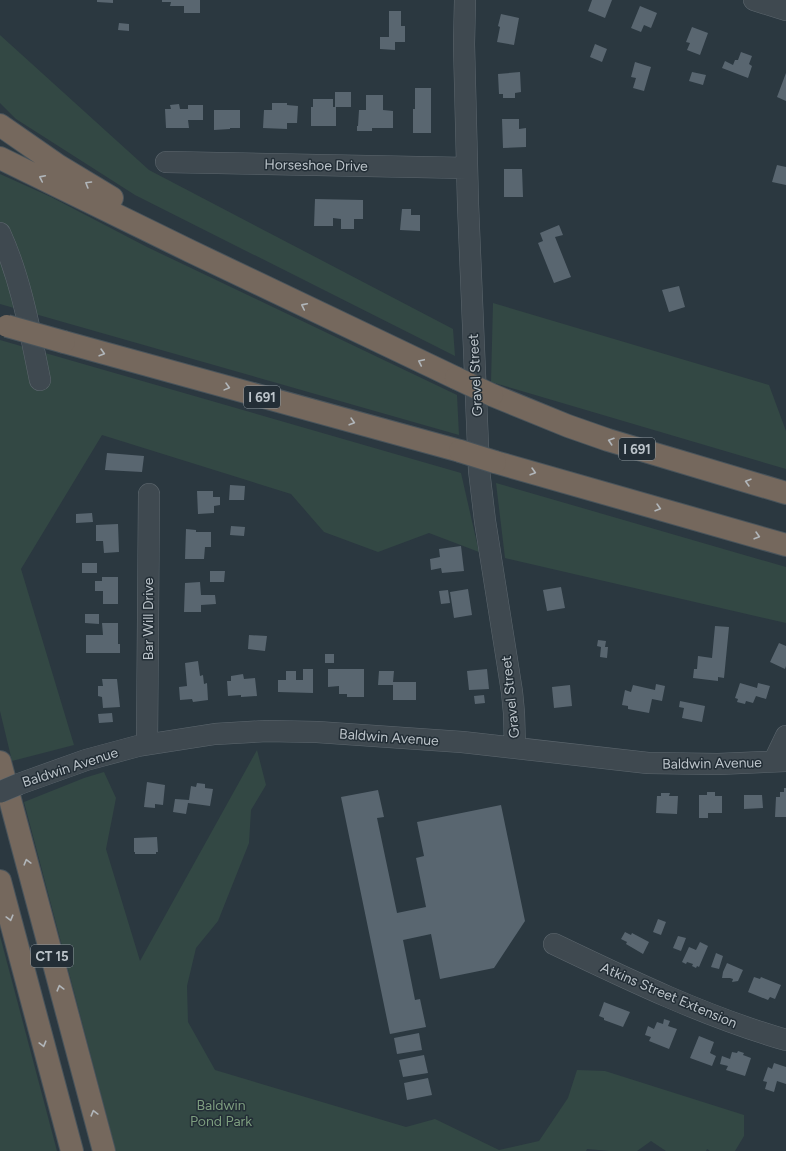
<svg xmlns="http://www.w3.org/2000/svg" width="786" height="1151" font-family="Figtree,sans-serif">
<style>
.green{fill:#334844}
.building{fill:#596670}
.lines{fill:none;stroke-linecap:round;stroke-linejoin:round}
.minor-casing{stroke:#5d676e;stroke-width:22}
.highway-casing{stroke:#49545b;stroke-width:24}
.minor{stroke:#3f4950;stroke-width:21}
.highway{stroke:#75685d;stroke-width:22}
.minor-bridge-casing{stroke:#5d676e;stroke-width:22;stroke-linecap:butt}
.highway-bridge-casing{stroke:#49545b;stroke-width:24;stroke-linecap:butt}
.minor-bridge{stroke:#3f4950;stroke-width:21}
.highway-bridge{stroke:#75685d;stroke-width:22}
.oneway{stroke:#b1b6ba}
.labels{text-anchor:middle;stroke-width:3;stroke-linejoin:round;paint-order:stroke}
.shield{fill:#232e36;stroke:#8e979e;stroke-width:1}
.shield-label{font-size:13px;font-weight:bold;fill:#bcc4ca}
.street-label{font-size:14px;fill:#bcc4ca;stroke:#232e36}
.park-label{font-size:14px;fill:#7d9d7f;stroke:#232e36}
</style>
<rect width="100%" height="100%" fill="#2b3840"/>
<path class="green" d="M 0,35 L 149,170 L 453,329 L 455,356 L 135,195 L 16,119 L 0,103 Z
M 0,174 L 51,197 L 147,247 L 457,395 L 459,435 L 0,304 Z
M 493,303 L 769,385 L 786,431 L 786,469 L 491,382 Z
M 0,340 L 461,473 L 479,552 L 429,533 L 378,552 L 324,532 L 291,494 L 102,435 L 21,569 L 74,745 L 12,761 L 0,711 Z
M 496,483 L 786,567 L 786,623 L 505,558 Z
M 257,750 L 266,785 L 251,810 L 249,843 L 218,921 L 196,948 L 187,986 L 188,1022 L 215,1070 L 406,1127 L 435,1119 L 499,1150 L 539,1141 L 568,1098 L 577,1070 L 605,1071 L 744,1115 L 744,1136 L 735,1151 L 710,1151 L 707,1149 L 706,1151 L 666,1151 L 651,1141 L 637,1151 L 609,1151 L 587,1149 L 586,1151 L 116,1151 L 24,802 L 84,778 L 104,772 L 116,798 L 106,849 L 140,961 Z
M 0,936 L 57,1151 L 0,1151 Z"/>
<path class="building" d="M 97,0 L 113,0 L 113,3 L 97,2 Z
M 162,0 L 200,0 L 200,13 L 184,13 L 184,6 L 170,6 L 171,2 L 162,2 Z
M 592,0 L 612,0 L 605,18 L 588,11 Z
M 640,6 L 657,13 L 651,28 L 644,25 L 641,32 L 631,28 Z
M 389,11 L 401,11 L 401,26 L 405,26 L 405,42 L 395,42 L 395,50 L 380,49 L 380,37 L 389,37 Z
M 501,14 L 519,18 L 514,45 L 497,42 L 500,27 L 498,26 Z
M 119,23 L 129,24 L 129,31 L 118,30 Z
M 692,27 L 708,33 L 700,55 L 687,50 L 690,43 L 686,42 Z
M 595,44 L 607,49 L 602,62 L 590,57 Z
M 741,52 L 752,56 L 749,64 L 752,66 L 748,78 L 722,68 L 725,61 L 733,65 L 735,60 L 738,60 Z
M 635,62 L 651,67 L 644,91 L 633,88 L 636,78 L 631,77 Z
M 520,72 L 521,92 L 515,93 L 515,98 L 503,98 L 503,94 L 499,94 L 498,74 Z
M 692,72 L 706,75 L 703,85 L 689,81 Z
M 786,73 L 786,101 L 777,97 Z
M 415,88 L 431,88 L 431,133 L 413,133 L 413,109 L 415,109 Z
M 335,92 L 351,92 L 351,107 L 335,107 Z
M 366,95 L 383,95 L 383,110 L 393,111 L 393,128 L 372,128 L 372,131 L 357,131 L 357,126 L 358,126 L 359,110 L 366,110 Z
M 313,99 L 333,99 L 333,107 L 336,107 L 336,126 L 311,126 L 311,107 L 313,107 Z
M 272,103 L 287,103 L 287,105 L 298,106 L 297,123 L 287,123 L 287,129 L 263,128 L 264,110 L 272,110 Z
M 179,104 L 180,109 L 188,109 L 188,105 L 203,105 L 203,120 L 188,120 L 189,128 L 166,128 L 165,109 L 171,109 L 170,105 Z
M 214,110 L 240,110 L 240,128 L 230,128 L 230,129 L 214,130 Z
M 502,119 L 519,119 L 519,129 L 526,128 L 526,147 L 503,148 Z
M 777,165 L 786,167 L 786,185 L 772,182 Z
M 504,169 L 522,169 L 523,197 L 504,197 Z
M 315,199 L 363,200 L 363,219 L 354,219 L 354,229 L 341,229 L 341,219 L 333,218 L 333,226 L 314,226 Z
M 402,209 L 411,209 L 411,215 L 420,215 L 420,231 L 400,230 Z
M 559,225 L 563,235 L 555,237 L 571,277 L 554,283 L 538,243 L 543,241 L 540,233 Z
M 679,286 L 685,307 L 669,312 L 662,290 Z
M 107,453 L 144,456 L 142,472 L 105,470 Z
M 230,485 L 245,486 L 244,500 L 229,500 Z
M 197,491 L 213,491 L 213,497 L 220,497 L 220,505 L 214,506 L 214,513 L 198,514 Z
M 92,513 L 93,522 L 76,523 L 76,514 Z
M 118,524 L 119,552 L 104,553 L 103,541 L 96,541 L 96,525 Z
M 231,526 L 245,527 L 244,536 L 230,535 Z
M 186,529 L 196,530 L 196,532 L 211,532 L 211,547 L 205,547 L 204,559 L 185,559 Z
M 461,546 L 464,571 L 442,573 L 441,568 L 431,570 L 430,559 L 440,557 L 439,549 Z
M 82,563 L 97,563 L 97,573 L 82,573 Z
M 210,571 L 225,571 L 224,582 L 210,582 Z
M 102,577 L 118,577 L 118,604 L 103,604 L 103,591 L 95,591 L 95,581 L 102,581 Z
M 200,582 L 201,595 L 215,595 L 216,604 L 201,605 L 201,612 L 184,612 L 185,583 Z
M 561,587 L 565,608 L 547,611 L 543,590 Z
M 468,589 L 472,615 L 454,618 L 450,592 Z
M 448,590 L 450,603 L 441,604 L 439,591 Z
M 85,614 L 99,614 L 99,624 L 85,623 Z
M 102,623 L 118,623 L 118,644 L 120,644 L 120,653 L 86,653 L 86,635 L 103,635 Z
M 715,626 L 729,627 L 724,678 L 718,677 L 718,681 L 693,678 L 694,669 L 697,669 L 698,656 L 712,658 Z
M 249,635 L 267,636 L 265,651 L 248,649 Z
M 598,640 L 606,641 L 605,647 L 608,647 L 607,658 L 600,657 L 601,647 L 597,646 Z
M 779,643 L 786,646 L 786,666 L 785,669 L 770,662 Z
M 325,654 L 334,654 L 334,663 L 325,663 Z
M 198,661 L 200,676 L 203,675 L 204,684 L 207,683 L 208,700 L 193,702 L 192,699 L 180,700 L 179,687 L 187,686 L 185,663 Z
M 303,669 L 313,669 L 313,693 L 278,692 L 278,680 L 286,680 L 286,671 L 296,671 L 296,680 L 303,680 Z
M 328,669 L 364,669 L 364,697 L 347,697 L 347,694 L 339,694 L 339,686 L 328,687 Z
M 487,669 L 489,689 L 469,690 L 467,671 Z
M 379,671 L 394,671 L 393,682 L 416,682 L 416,700 L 393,700 L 393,685 L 378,685 Z
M 243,674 L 244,679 L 255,678 L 257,696 L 241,697 L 241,695 L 228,696 L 227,681 L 231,681 L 231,676 Z
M 102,679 L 117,679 L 120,707 L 103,708 L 102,697 L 98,696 L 98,686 L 103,686 Z
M 740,683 L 757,688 L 758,683 L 770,686 L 766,699 L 756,696 L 753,703 L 746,701 L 745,704 L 737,702 L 738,699 L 735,698 Z
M 656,684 L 665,686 L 662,701 L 652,699 L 649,713 L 628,709 L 628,706 L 622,705 L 625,690 L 631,692 L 633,685 L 655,690 Z
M 570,685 L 572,706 L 554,708 L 552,687 Z
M 484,695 L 485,703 L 475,704 L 474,696 Z
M 680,701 L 705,706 L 702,722 L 682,718 L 684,708 L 679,707 Z
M 112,713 L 113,722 L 99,723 L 98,714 Z
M 147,782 L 165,785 L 163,805 L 155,804 L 155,808 L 144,807 Z
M 197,783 L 205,784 L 205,788 L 213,789 L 210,806 L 188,803 L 186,814 L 173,812 L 175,799 L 189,800 L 191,786 L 196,787 Z
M 784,788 L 786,788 L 786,817 L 775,817 L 776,797 L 780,797 L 780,792 L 784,792 Z
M 378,790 L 384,817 L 377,818 L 397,913 L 426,907 L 416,858 L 424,856 L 417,822 L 501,805 L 525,921 L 494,968 L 440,979 L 431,934 L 403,940 L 415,1000 L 420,999 L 426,1027 L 390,1034 L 341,797 Z
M 707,792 L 715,792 L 715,796 L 722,796 L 722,813 L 708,813 L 708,818 L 699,818 L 699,795 L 707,795 Z
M 661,793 L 670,793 L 669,796 L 678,796 L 677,814 L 656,813 L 657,796 L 661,796 Z
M 744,795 L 762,795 L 763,808 L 744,809 Z
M 157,837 L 158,852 L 156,852 L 156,854 L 135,854 L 135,852 L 134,852 L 134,838 Z
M 658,919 L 666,922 L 661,935 L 653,932 Z
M 625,932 L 631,935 L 632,933 L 649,942 L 643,954 L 626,944 L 627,942 L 621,939 Z
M 678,936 L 686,938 L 681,951 L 673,948 Z
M 700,942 L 708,946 L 699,967 L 697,966 L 696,968 L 692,966 L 693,964 L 687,962 L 686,964 L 682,962 L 689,947 L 696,950 Z
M 716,953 L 723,956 L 719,969 L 711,967 Z
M 727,963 L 743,970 L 738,981 L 732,982 L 733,979 L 730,978 L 722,978 L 723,972 Z
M 754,977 L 760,979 L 761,977 L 781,985 L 775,999 L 770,997 L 768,1000 L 748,992 Z
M 604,1002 L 630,1012 L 623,1027 L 604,1020 L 604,1018 L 599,1016 Z
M 664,1019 L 670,1021 L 668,1026 L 677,1029 L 669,1049 L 649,1041 L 651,1037 L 645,1035 L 648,1026 L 654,1029 L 657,1022 L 663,1024 Z
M 419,1033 L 422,1050 L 397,1054 L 394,1038 Z
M 699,1036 L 714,1042 L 710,1053 L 716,1056 L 712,1066 L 690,1058 Z
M 738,1051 L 744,1053 L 743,1055 L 751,1058 L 745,1076 L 726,1070 L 728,1066 L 720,1064 L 722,1056 L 730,1059 L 732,1052 L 737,1053 Z
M 424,1055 L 428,1073 L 403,1077 L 399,1060 Z
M 774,1063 L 786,1067 L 786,1084 L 777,1081 L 774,1092 L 765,1089 L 767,1082 L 763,1081 L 768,1067 L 772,1069 Z
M 428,1078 L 432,1095 L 407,1100 L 404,1083 Z"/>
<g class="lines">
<g class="minor-casing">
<path id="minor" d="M 465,0 L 464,44 L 468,204 L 479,470 L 485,521 L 512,692 L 514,713 L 515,748
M 754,0 L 786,10
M 166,162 L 467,168
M 0,233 C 21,279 30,331 40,380
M 147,744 L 149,494
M 774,761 L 786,736
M 19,784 L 86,760 L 138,746 L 215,734 L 267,731 L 317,732 L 462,742 L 648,763 L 718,764 L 786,761
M 554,944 C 629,980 706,1017 786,1040"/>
</g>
<g class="highway-casing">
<path id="highway" d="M 0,125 L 59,166 L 112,198
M 0,158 L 190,251 L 456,378
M 64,342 L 460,451
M 492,395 L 568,426 L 608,440 L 786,493
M 495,462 L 786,545
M 0,762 L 104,1151
M 0,881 L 72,1151"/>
</g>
<use href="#minor" class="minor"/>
<use href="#highway" class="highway"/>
<g class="minor-bridge-casing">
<path id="minor-bridge" d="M 0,792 L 19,784"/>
</g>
<g class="highway-bridge-casing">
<path id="highway-bridge" d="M 7,326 L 64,342
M 456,378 L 492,395
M 460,451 L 495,462"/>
</g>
<use href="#minor-bridge" class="minor-bridge"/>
<use href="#highway-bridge" class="highway-bridge"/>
</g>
<defs><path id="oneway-chevron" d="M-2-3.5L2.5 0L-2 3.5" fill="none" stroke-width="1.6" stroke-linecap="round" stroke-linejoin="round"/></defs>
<g class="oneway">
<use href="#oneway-chevron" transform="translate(42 178) rotate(-154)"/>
<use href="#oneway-chevron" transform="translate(88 184) rotate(-149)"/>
<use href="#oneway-chevron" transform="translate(304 306) rotate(-154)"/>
<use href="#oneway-chevron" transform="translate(102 353) rotate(16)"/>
<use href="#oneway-chevron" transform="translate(421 362) rotate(-155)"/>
<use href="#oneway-chevron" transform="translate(227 387) rotate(15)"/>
<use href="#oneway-chevron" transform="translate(352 422) rotate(16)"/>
<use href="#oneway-chevron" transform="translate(611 441) rotate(-162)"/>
<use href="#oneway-chevron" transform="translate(533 472) rotate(16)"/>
<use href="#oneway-chevron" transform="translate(748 482) rotate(-164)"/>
<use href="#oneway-chevron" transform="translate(658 508) rotate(16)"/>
<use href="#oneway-chevron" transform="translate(757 536) rotate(16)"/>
<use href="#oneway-chevron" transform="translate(27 862) rotate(-105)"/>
<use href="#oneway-chevron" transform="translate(10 918) rotate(75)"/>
<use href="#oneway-chevron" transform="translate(60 988) rotate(-105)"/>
<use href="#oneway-chevron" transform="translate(43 1044) rotate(75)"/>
<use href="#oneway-chevron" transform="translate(94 1113) rotate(-105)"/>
</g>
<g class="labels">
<g class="shield">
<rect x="244" y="386" width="36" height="22" rx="3"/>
<rect x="619" y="438" width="36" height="22" rx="3"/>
<rect x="31" y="945" width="42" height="22" rx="3"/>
</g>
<g class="shield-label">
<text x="262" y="402">I 691</text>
<text x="637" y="454">I 691</text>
<text x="52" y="961">CT 15</text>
</g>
<g class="street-label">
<text transform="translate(316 165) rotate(1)" y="5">Horseshoe Drive</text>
<text transform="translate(475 375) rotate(-93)" y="5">Gravel Street</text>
<text transform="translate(148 619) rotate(-90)" y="5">Bar Will Drive</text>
<text transform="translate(510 697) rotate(-96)" y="5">Gravel Street</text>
<text transform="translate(389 737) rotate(4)" y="5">Baldwin Avenue</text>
<text transform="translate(712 763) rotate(-1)" y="5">Baldwin Avenue</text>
<text transform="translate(70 767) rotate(-18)" y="5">Baldwin Avenue</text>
<text transform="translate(669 995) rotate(23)" y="5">Atkins Street Extension</text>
</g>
<g class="park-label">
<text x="221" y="1110">Baldwin<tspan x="221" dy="16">Pond Park</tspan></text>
</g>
</g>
</svg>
